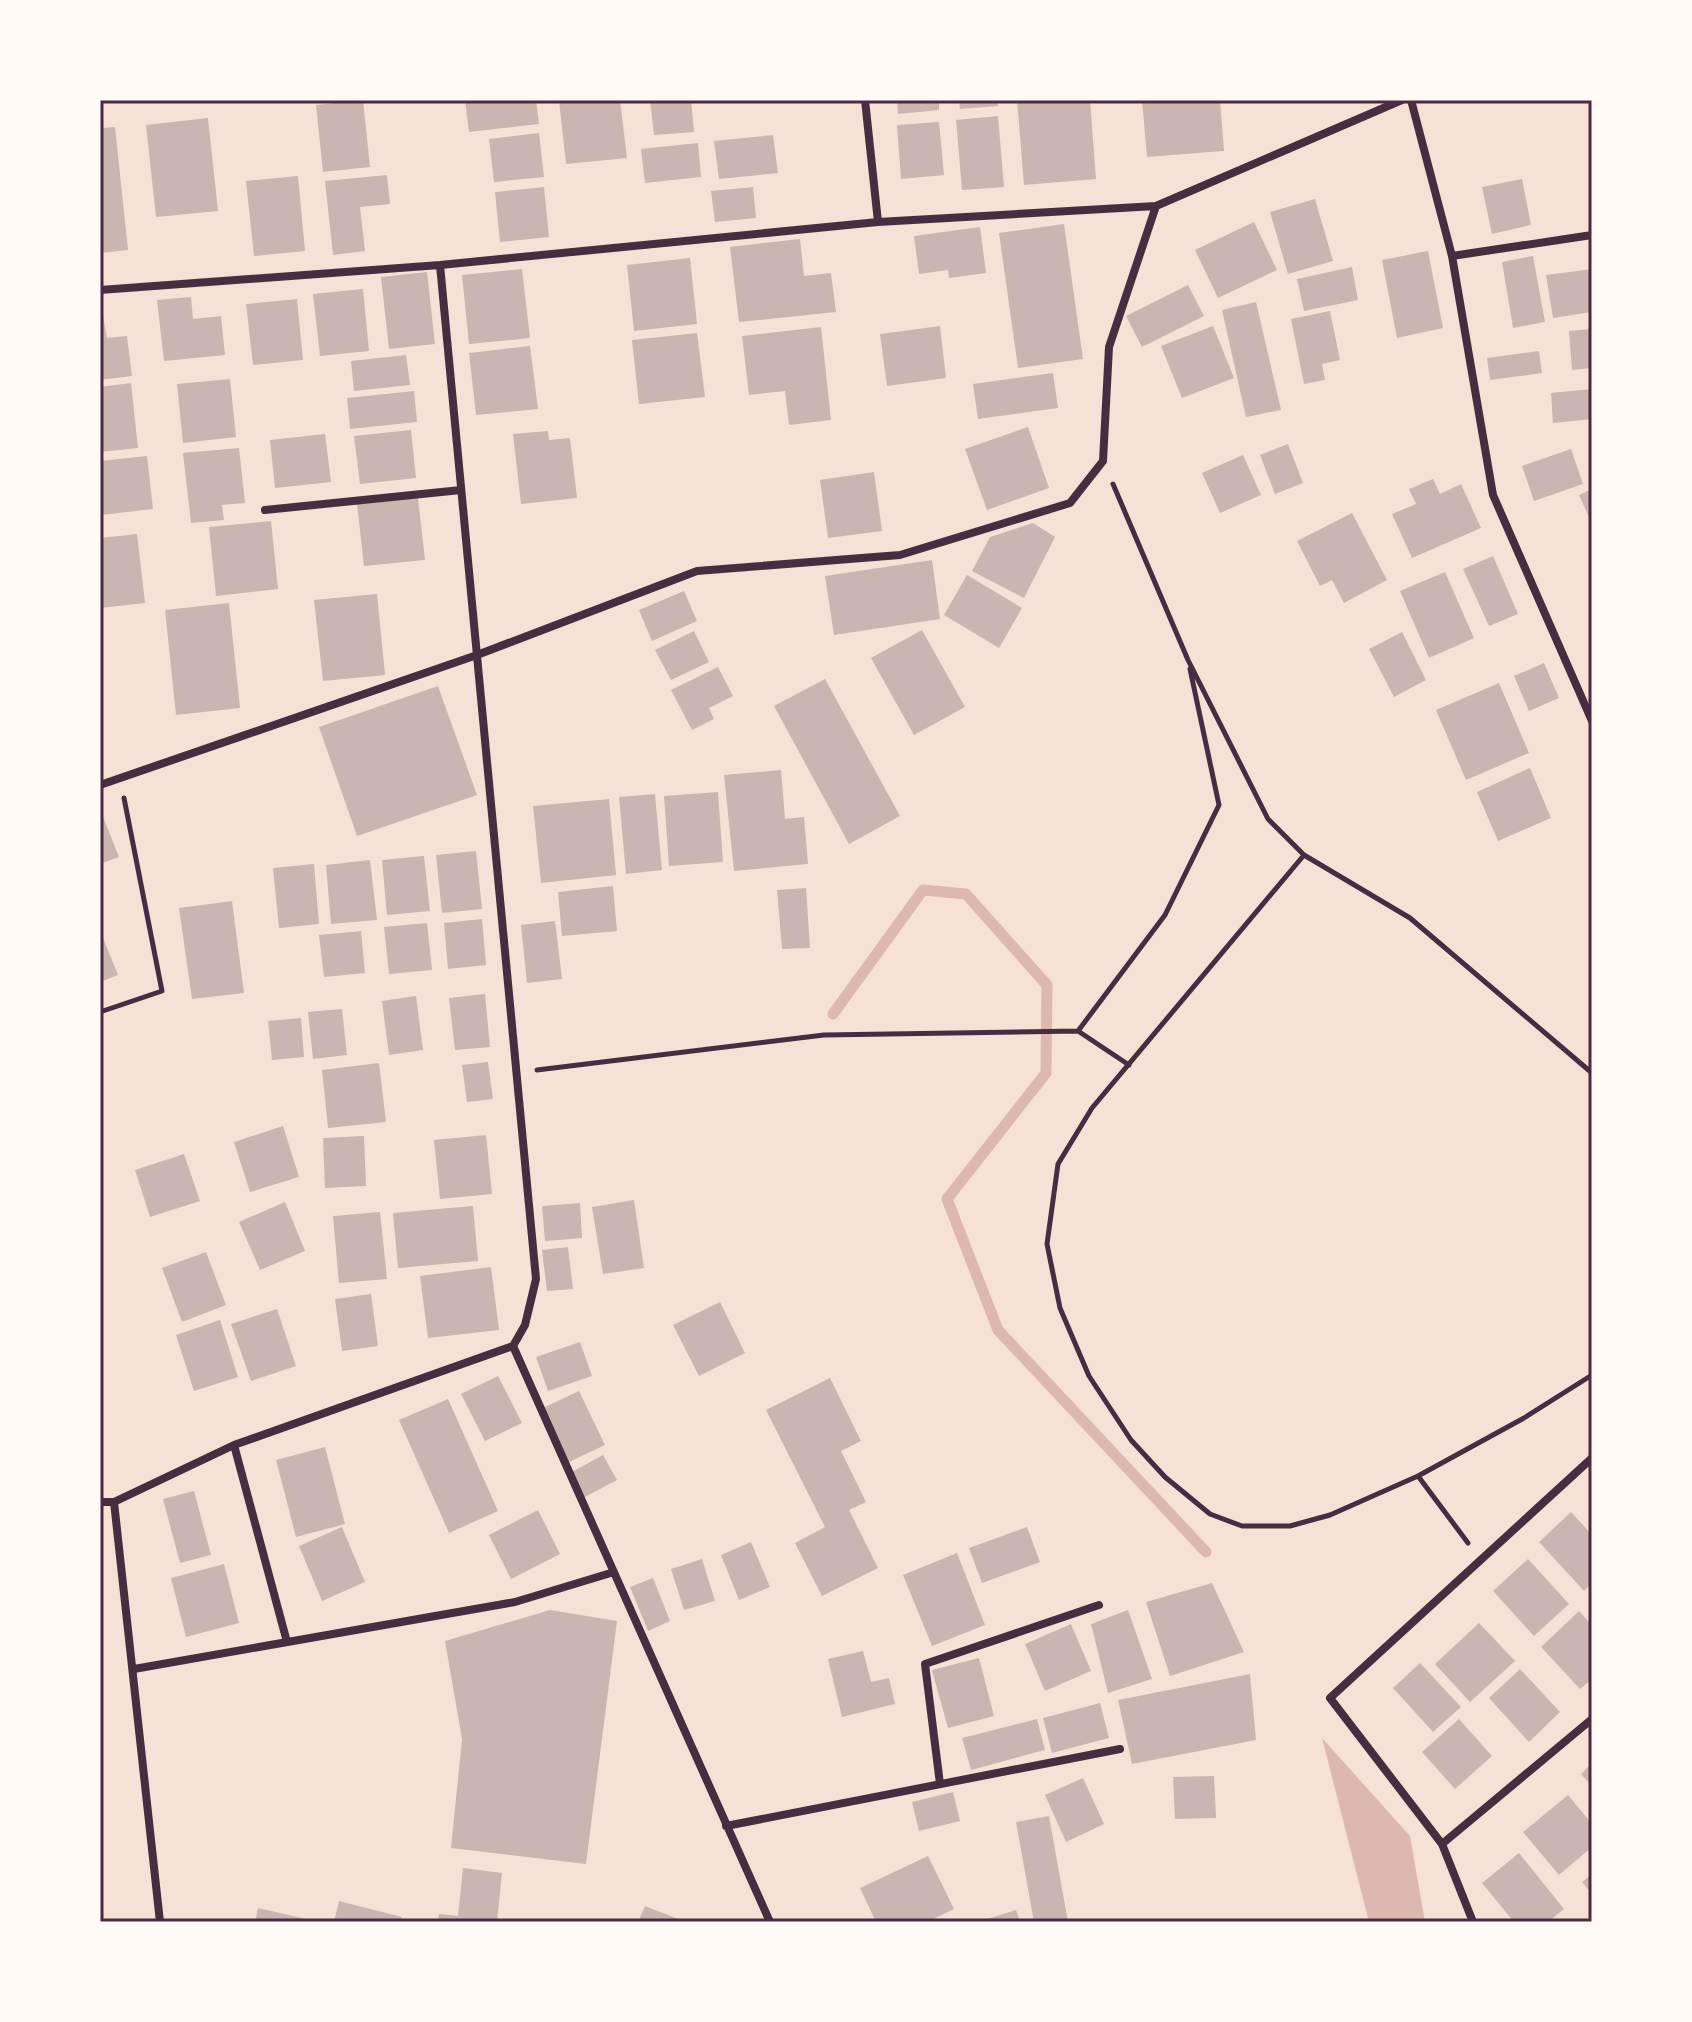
<svg xmlns="http://www.w3.org/2000/svg" width="1692" height="2022" font-family="Lora,serif">
<style>
.water{fill:#dcb8b0}
.lines{fill:none;stroke-linecap:round;stroke-linejoin:round}
.stream{stroke:#dcb8b0;stroke-width:11}
.building{fill:#ccb4b1}
.path{stroke:#4a2c40;stroke-width:5}
.minor{stroke:#4a2c40;stroke-width:8}
.neatline{fill:none;stroke:#4a2c40;stroke-width:3}
</style>
<rect width="100%" height="100%" fill="#f7e1d7"/>
<path class="water" d="M 1322,1738 L 1410,1836 L 1425,1922 L 1369,1922 Z"/>
<g class="lines">
<path class="stream" d="M 833,1014 L 923,890 L 966,894 L 1047,985 L 1046,1073 L 947,1199 L 998,1330 L 1206,1552"/>
</g>
<path class="building" d="M 363,100 L 370,167 L 323,172 L 316,105 Z
M 465,100 L 536,100 L 539,124 L 469,132 Z
M 559,100 L 620,100 L 627,158 L 566,164 Z
M 650,100 L 691,100 L 694,132 L 654,135 Z
M 897,100 L 939,100 L 939,110 L 898,114 Z
M 959,100 L 997,100 L 998,106 L 960,109 Z
M 1017,100 L 1090,100 L 1096,179 L 1024,185 Z
M 1142,100 L 1220,100 L 1224,151 L 1147,157 Z
M 998,116 L 1004,187 L 962,190 L 956,120 Z
M 208,118 L 218,211 L 156,217 L 146,125 Z
M 939,122 L 944,175 L 901,179 L 897,125 Z
M 115,127 L 128,250 L 100,253 L 100,128 Z
M 539,133 L 544,177 L 494,182 L 489,139 Z
M 773,135 L 778,173 L 719,179 L 714,141 Z
M 698,143 L 701,177 L 645,183 L 641,149 Z
M 387,175 L 390,204 L 360,207 L 365,251 L 333,255 L 325,181 Z
M 298,176 L 305,251 L 254,256 L 246,181 Z
M 1522,179 L 1531,225 L 1492,234 L 1482,187 Z
M 544,187 L 549,237 L 500,242 L 495,192 Z
M 753,187 L 756,218 L 715,222 L 711,191 Z
M 1315,199 L 1333,261 L 1288,274 L 1270,212 Z
M 1254,222 L 1277,270 L 1218,298 L 1195,250 Z
M 1064,224 L 1083,359 L 1018,368 L 999,233 Z
M 980,227 L 986,273 L 949,278 L 948,270 L 919,274 L 914,236 Z
M 800,239 L 804,276 L 831,273 L 836,312 L 739,322 L 730,247 Z
M 1428,251 L 1443,328 L 1397,338 L 1382,260 Z
M 1533,256 L 1545,322 L 1513,328 L 1502,262 Z
M 690,258 L 697,324 L 634,331 L 627,265 Z
M 1352,267 L 1358,300 L 1304,311 L 1297,279 Z
M 522,269 L 530,338 L 469,344 L 462,275 Z
M 1592,269 L 1592,312 L 1553,318 L 1546,275 Z
M 427,272 L 435,344 L 389,349 L 381,277 Z
M 1188,285 L 1204,316 L 1142,347 L 1126,316 Z
M 363,289 L 369,351 L 320,356 L 313,294 Z
M 191,297 L 193,319 L 221,316 L 225,355 L 164,361 L 157,300 Z
M 100,299 L 107,338 L 127,336 L 132,376 L 100,380 Z
M 297,299 L 303,360 L 253,365 L 246,304 Z
M 1256,302 L 1281,410 L 1246,417 L 1222,310 Z
M 1330,311 L 1340,360 L 1322,364 L 1325,380 L 1304,384 L 1291,319 Z
M 940,326 L 946,378 L 887,386 L 880,334 Z
M 1213,326 L 1234,378 L 1182,398 L 1161,346 Z
M 821,327 L 831,420 L 789,425 L 785,391 L 749,395 L 742,336 Z
M 1592,329 L 1592,368 L 1572,370 L 1569,331 Z
M 697,333 L 705,397 L 639,404 L 632,340 Z
M 530,346 L 538,409 L 476,415 L 469,353 Z
M 1539,351 L 1542,373 L 1490,380 L 1487,358 Z
M 406,355 L 410,385 L 354,391 L 351,361 Z
M 1053,373 L 1058,408 L 978,419 L 973,384 Z
M 230,379 L 236,437 L 183,443 L 177,384 Z
M 131,383 L 138,448 L 100,452 L 100,387 Z
M 1592,389 L 1592,419 L 1553,423 L 1551,393 Z
M 414,391 L 417,422 L 350,429 L 347,398 Z
M 1028,427 L 1049,488 L 987,510 L 965,449 Z
M 411,430 L 416,478 L 360,484 L 354,436 Z
M 548,431 L 549,440 L 570,438 L 577,498 L 521,504 L 513,434 Z
M 325,434 L 331,482 L 275,488 L 270,440 Z
M 1288,444 L 1303,483 L 1275,494 L 1260,455 Z
M 239,448 L 245,503 L 222,505 L 224,520 L 191,523 L 183,453 Z
M 1571,449 L 1583,484 L 1534,501 L 1522,466 Z
M 1243,455 L 1261,495 L 1220,513 L 1202,473 Z
M 147,456 L 153,509 L 101,515 L 100,461 Z
M 874,472 L 882,531 L 828,538 L 820,480 Z
M 1433,479 L 1440,494 L 1461,484 L 1481,528 L 1412,558 L 1392,514 L 1416,504 L 1409,489 Z
M 1592,489 L 1592,524 L 1579,495 Z
M 418,498 L 425,560 L 364,566 L 357,504 Z
M 1352,513 L 1387,580 L 1344,603 L 1332,580 L 1320,586 L 1297,541 Z
M 271,521 L 278,589 L 216,596 L 209,527 Z
M 1033,523 L 1055,537 L 1024,598 L 972,571 L 990,537 Z
M 137,534 L 145,603 L 100,608 L 100,538 Z
M 1493,556 L 1518,614 L 1489,626 L 1463,569 Z
M 932,560 L 940,619 L 834,635 L 825,576 Z
M 1445,572 L 1474,638 L 1429,658 L 1400,591 Z
M 967,575 L 1022,608 L 999,648 L 944,615 Z
M 684,591 L 697,621 L 652,641 L 639,610 Z
M 377,594 L 385,675 L 323,681 L 314,600 Z
M 229,603 L 240,708 L 176,715 L 165,610 Z
M 922,630 L 965,707 L 914,735 L 871,658 Z
M 694,631 L 709,662 L 671,680 L 655,650 Z
M 1402,632 L 1426,680 L 1394,697 L 1369,649 Z
M 1544,663 L 1559,698 L 1529,711 L 1514,676 Z
M 718,667 L 733,696 L 709,708 L 714,719 L 692,730 L 671,690 Z
M 825,679 L 900,816 L 849,844 L 774,706 Z
M 1499,683 L 1529,753 L 1466,780 L 1436,710 Z
M 438,686 L 477,795 L 357,836 L 319,727 Z
M 1530,768 L 1551,818 L 1498,841 L 1477,792 Z
M 781,770 L 785,819 L 804,817 L 808,864 L 734,871 L 724,775 Z
M 718,792 L 723,862 L 669,866 L 664,796 Z
M 655,794 L 662,870 L 626,874 L 619,797 Z
M 609,799 L 616,875 L 541,883 L 533,806 Z
M 100,809 L 119,857 L 100,864 Z
M 476,851 L 482,909 L 442,913 L 436,855 Z
M 424,856 L 430,911 L 387,915 L 382,860 Z
M 370,860 L 377,920 L 331,924 L 326,865 Z
M 314,864 L 319,924 L 279,928 L 273,868 Z
M 613,886 L 617,931 L 562,936 L 558,892 Z
M 806,888 L 810,948 L 782,949 L 777,890 Z
M 232,901 L 244,993 L 192,999 L 179,908 Z
M 482,919 L 486,965 L 448,969 L 444,923 Z
M 555,921 L 562,979 L 527,983 L 521,925 Z
M 427,923 L 432,970 L 389,974 L 384,927 Z
M 100,930 L 118,975 L 100,982 Z
M 361,931 L 365,973 L 324,977 L 319,935 Z
M 485,994 L 490,1047 L 455,1050 L 449,998 Z
M 416,996 L 423,1050 L 389,1055 L 382,1001 Z
M 342,1009 L 347,1055 L 313,1059 L 308,1012 Z
M 301,1018 L 304,1057 L 272,1060 L 268,1021 Z
M 488,1062 L 493,1099 L 467,1102 L 462,1065 Z
M 379,1063 L 386,1122 L 328,1128 L 322,1070 Z
M 283,1126 L 299,1177 L 250,1192 L 234,1142 Z
M 486,1135 L 492,1194 L 440,1199 L 434,1140 Z
M 364,1136 L 366,1186 L 325,1188 L 323,1138 Z
M 184,1154 L 200,1201 L 150,1217 L 135,1170 Z
M 634,1200 L 644,1268 L 603,1274 L 592,1207 Z
M 285,1202 L 305,1251 L 260,1270 L 239,1222 Z
M 580,1203 L 582,1238 L 545,1241 L 542,1206 Z
M 473,1206 L 478,1261 L 398,1268 L 393,1213 Z
M 380,1212 L 387,1279 L 339,1283 L 333,1216 Z
M 568,1247 L 573,1289 L 547,1291 L 542,1250 Z
M 206,1252 L 226,1305 L 182,1322 L 162,1268 Z
M 491,1267 L 499,1330 L 428,1338 L 420,1276 Z
M 371,1294 L 378,1346 L 342,1351 L 335,1299 Z
M 720,1302 L 745,1353 L 699,1376 L 673,1325 Z
M 277,1309 L 296,1366 L 251,1381 L 231,1324 Z
M 220,1320 L 238,1377 L 194,1391 L 176,1335 Z
M 580,1342 L 592,1376 L 548,1391 L 536,1357 Z
M 498,1376 L 522,1423 L 485,1441 L 461,1394 Z
M 830,1378 L 861,1441 L 841,1451 L 866,1502 L 849,1510 L 878,1568 L 822,1596 L 795,1543 L 825,1527 L 766,1410 Z
M 579,1391 L 605,1445 L 569,1462 L 543,1408 Z
M 448,1399 L 498,1511 L 449,1533 L 399,1420 Z
M 325,1447 L 345,1524 L 296,1537 L 276,1460 Z
M 603,1455 L 617,1480 L 583,1498 L 570,1473 Z
M 194,1491 L 211,1555 L 180,1563 L 163,1499 Z
M 538,1510 L 560,1554 L 511,1579 L 489,1535 Z
M 1571,1512 L 1592,1535 L 1592,1583 L 1584,1591 L 1539,1542 Z
M 342,1527 L 365,1582 L 322,1601 L 299,1546 Z
M 1027,1527 L 1040,1562 L 982,1583 L 969,1548 Z
M 751,1542 L 770,1587 L 739,1600 L 721,1555 Z
M 957,1553 L 985,1625 L 932,1646 L 903,1575 Z
M 702,1559 L 715,1601 L 684,1610 L 671,1569 Z
M 1528,1559 L 1569,1604 L 1534,1636 L 1493,1591 Z
M 224,1564 L 239,1623 L 186,1637 L 171,1578 Z
M 653,1578 L 670,1621 L 648,1631 L 630,1587 Z
M 1212,1583 L 1244,1652 L 1170,1676 L 1146,1602 Z
M 550,1610 L 617,1621 L 586,1864 L 451,1848 L 462,1739 L 445,1641 Z
M 1128,1610 L 1152,1679 L 1108,1693 L 1091,1624 Z
M 1579,1611 L 1592,1625 L 1592,1679 L 1580,1689 L 1541,1647 Z
M 1479,1623 L 1515,1661 L 1470,1702 L 1435,1664 Z
M 1071,1624 L 1091,1671 L 1045,1691 L 1025,1644 Z
M 863,1651 L 871,1682 L 889,1678 L 895,1704 L 842,1717 L 828,1659 Z
M 979,1658 L 994,1716 L 948,1728 L 932,1670 Z
M 1420,1663 L 1461,1707 L 1433,1732 L 1393,1688 Z
M 1520,1669 L 1560,1712 L 1529,1742 L 1489,1698 Z
M 1250,1674 L 1256,1740 L 1132,1764 L 1118,1700 Z
M 1100,1703 L 1109,1738 L 1052,1753 L 1043,1718 Z
M 1037,1719 L 1045,1750 L 971,1770 L 962,1738 Z
M 1459,1719 L 1492,1756 L 1455,1789 L 1422,1752 Z
M 1592,1763 L 1592,1786 L 1581,1774 Z
M 1214,1776 L 1216,1818 L 1175,1819 L 1173,1777 Z
M 1083,1778 L 1104,1824 L 1066,1842 L 1045,1795 Z
M 953,1792 L 960,1821 L 919,1831 L 912,1802 Z
M 1568,1795 L 1592,1824 L 1592,1847 L 1559,1875 L 1523,1832 Z
M 1049,1816 L 1068,1922 L 1034,1922 L 1016,1822 Z
M 1519,1853 L 1564,1909 L 1548,1922 L 1514,1922 L 1482,1883 Z
M 928,1856 L 954,1909 L 927,1922 L 876,1922 L 860,1888 Z
M 463,1868 L 502,1873 L 497,1922 L 438,1922 L 439,1914 L 458,1916 Z
M 1592,1874 L 1592,1894 L 1582,1882 Z
M 339,1901 L 402,1917 L 401,1922 L 334,1922 Z
M 645,1906 L 686,1922 L 638,1922 Z
M 258,1908 L 315,1921 L 315,1922 L 255,1922 Z
M 1016,1910 L 1020,1922 L 981,1922 L 981,1921 Z"/>
<g class="lines">
<path class="path" d="M 1113,484 L 1188,660 L 1268,819 L 1304,855 L 1410,918 L 1592,1073
M 1304,855 L 1092,1108 L 1058,1164 L 1047,1244 L 1060,1308 L 1089,1376 L 1131,1440 L 1165,1477 L 1210,1514 L 1242,1526 L 1290,1526 L 1330,1515 L 1418,1476 L 1524,1418 L 1592,1375
M 100,1012 L 162,991 L 124,798
M 1129,1065 L 1078,1031 L 1165,915 L 1219,805 L 1190,669
M 537,1070 L 824,1035 L 1078,1031
M 1418,1476 L 1468,1543"/>
<path class="minor" d="M 865,100 L 878,222
M 1411,100 L 1452,256 L 1493,495 L 1592,721
M 1452,256 L 1592,235
M 100,290 L 440,265 L 878,222 L 1156,206 L 1402,100
M 265,510 L 461,490
M 100,785 L 477,655 L 697,571 L 900,555 L 1070,503 L 1103,461 L 1109,347 L 1156,206
M 513,1346 L 770,1922
M 234,1445 L 287,1642
M 100,1502 L 114,1502
M 134,1669 L 515,1602 L 614,1572
M 940,1784 L 925,1664 L 1099,1605
M 726,1826 L 1120,1749
M 1442,1844 L 1592,1719
M 160,1922 L 114,1502 L 234,1445 L 513,1346 L 525,1325 L 536,1279 L 440,265
M 1473,1922 L 1442,1844 L 1330,1698 L 1592,1458"/>
</g>
<rect width="1692" height="2022" fill="none" stroke="#fffaf5" stroke-width="204"/>
<rect x="102" y="102" width="1488" height="1818" class="neatline"/>
</svg>
